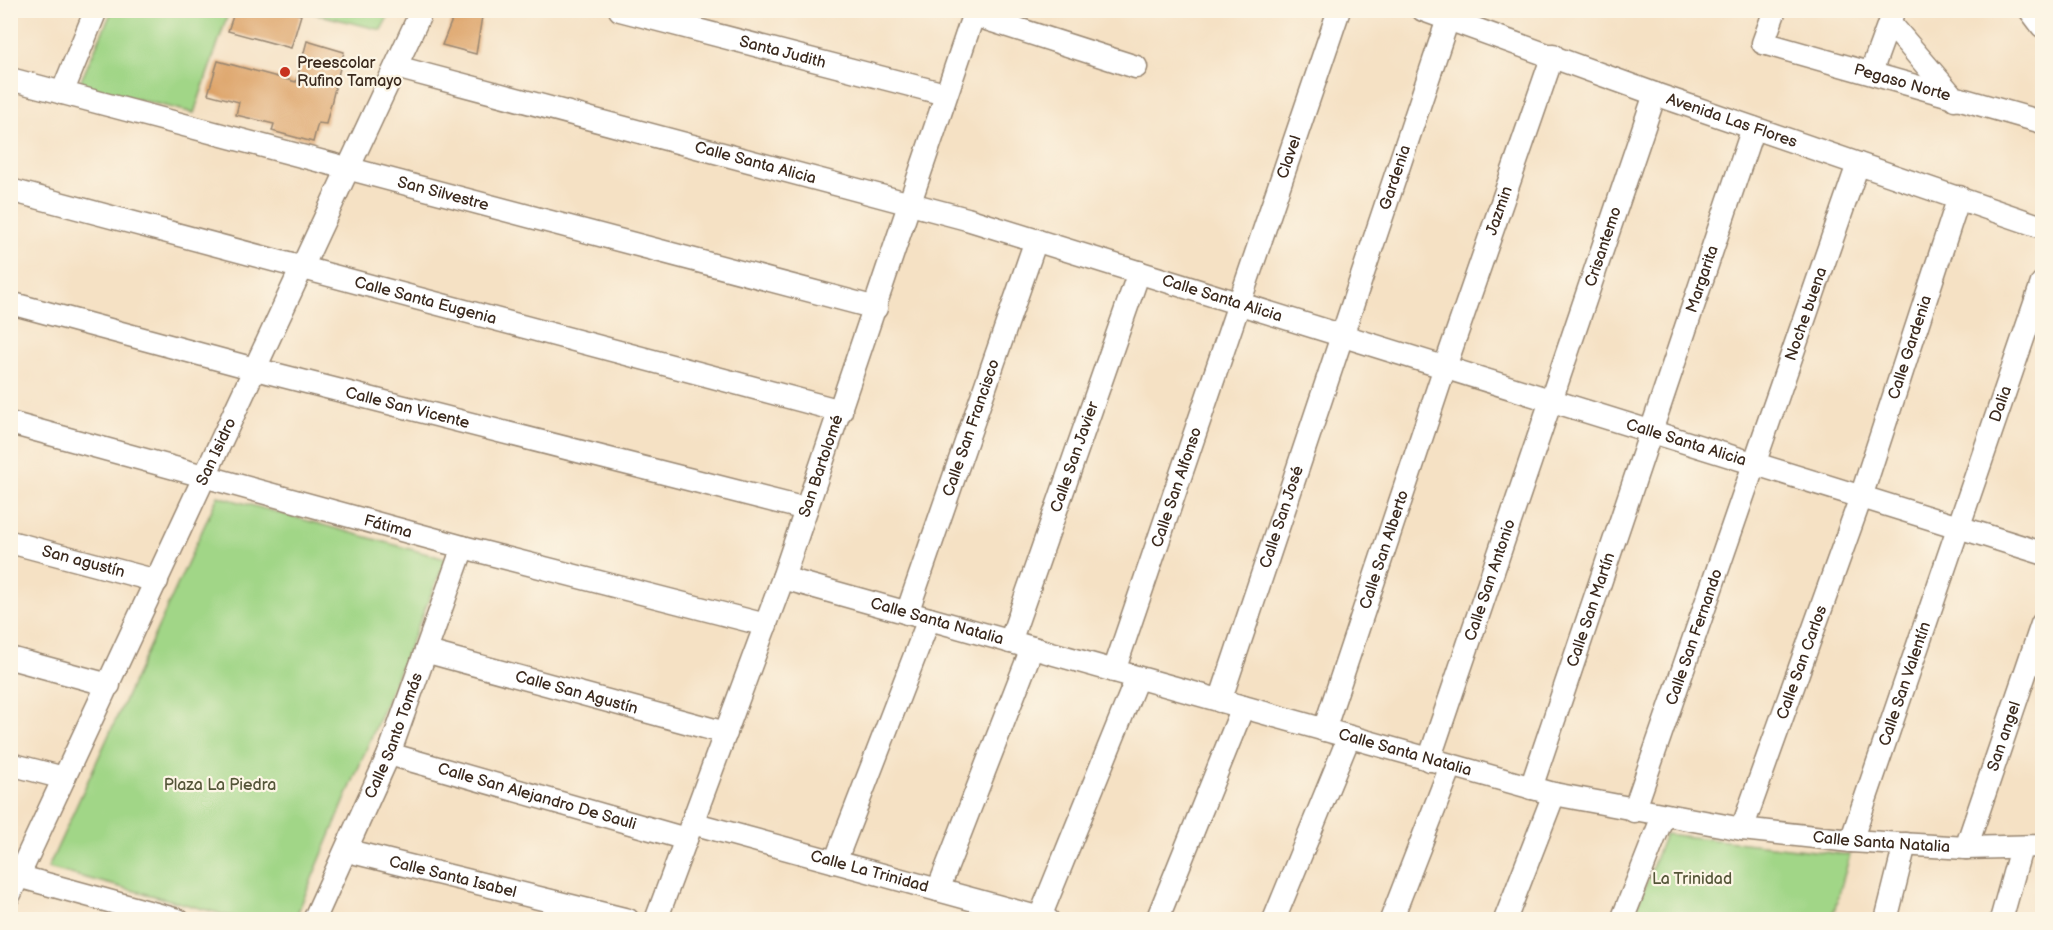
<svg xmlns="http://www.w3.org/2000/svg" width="2053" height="930" viewBox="0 0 2053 930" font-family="'Balsamiq Sans',sans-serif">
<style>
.green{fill:#a1d687;stroke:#6e8052;stroke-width:1.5}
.building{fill:#dda367}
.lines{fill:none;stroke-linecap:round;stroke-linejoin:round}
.minor-casing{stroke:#988671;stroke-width:25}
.minor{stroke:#fff;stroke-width:22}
.poi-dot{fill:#c8321e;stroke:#fcf5e5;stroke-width:2}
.labels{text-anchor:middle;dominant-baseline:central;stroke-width:4.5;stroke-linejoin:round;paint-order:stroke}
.street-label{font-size:16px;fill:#3b2a1e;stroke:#fcf5e5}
.poi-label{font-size:16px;fill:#3b2a1e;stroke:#fcf5e5;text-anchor:start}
.park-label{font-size:16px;fill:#545538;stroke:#fcf5e5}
</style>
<rect width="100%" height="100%" fill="#fcf5e5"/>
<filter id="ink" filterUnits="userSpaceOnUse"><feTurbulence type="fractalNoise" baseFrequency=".0167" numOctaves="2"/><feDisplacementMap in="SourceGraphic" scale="12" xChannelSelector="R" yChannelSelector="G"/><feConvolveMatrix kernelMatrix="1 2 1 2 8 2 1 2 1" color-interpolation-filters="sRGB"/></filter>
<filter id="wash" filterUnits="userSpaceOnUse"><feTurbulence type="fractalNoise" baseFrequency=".008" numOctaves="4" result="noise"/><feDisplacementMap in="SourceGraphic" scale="24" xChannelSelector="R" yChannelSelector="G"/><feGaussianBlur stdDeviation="1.35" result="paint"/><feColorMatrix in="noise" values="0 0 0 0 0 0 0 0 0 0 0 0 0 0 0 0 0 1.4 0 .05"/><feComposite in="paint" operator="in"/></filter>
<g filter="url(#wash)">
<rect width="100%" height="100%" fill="#f5e1c4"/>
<g class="green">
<path d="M 112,11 L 229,11 L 194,113 L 79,85 Z"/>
<path d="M 304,11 L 391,11 L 381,30 Z"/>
<path d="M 218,496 L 446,559 L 295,919 L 241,919 L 48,868 Z"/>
<path d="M 1665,834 L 1850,855 L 1832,919 L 1632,920 Z"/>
</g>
<g id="blocks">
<g class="building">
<path d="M 235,10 L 284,10 L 301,15 L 291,48 L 228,31 Z"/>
<path d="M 456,10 L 483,10 L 476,54 L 442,45 Z"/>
<path d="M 307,41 L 344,52 L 326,124 L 318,123 L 313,142 L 272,131 L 274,124 L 236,115 L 239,102 L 208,94 L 218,61 L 296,82 Z"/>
</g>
</g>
</g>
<g filter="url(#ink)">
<use href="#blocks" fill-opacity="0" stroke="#988671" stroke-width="1.5"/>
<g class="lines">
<g class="minor-casing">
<g id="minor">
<path id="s1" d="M 620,10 L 945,94"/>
<path id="s2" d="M 1423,10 L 1655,94 L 2042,227"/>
<path id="s3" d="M 1775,10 L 1763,43 L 2042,122"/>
<path d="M 2030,10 L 2042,26"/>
<path d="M 974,15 L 1136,67"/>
<path d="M 1890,23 L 1955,99"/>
<path id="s4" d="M 396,67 L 967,219 L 2042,553"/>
<path d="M 1871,72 L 1893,12"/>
<path id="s5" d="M 10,79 L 876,308"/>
<path d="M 62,93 L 96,10"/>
<path id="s6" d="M 10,190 L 841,411"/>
<path id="s7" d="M 10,303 L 255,369 L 806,509"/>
<path id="s8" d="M 10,423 L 463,547 L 766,625"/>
<path id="s9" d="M 10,542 L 157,581"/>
<path id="s10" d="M 783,578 L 1554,794 L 1742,829 L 1851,841 L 1966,848 L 2042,846"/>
<path id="s11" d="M 907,613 L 1036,240"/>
<path id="s12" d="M 1010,642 L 1139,272"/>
<path id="s13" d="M 428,652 L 726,733"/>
<path d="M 10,658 L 109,685"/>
<path id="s14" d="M 1114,671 L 1339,10"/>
<path id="s15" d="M 1220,701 L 1448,19"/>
<path id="s16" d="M 1324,730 L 1445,367 L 1553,55"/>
<path id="s17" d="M 389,754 L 686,839"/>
<path id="s18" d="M 1429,760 L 1655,94"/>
<path d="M 10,764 L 64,778"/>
<path id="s19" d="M 1531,788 L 1753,128"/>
<path id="s20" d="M 1634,811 L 1858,164"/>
<path id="s21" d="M 692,823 L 1048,920"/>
<path id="s22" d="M 1742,829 L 1861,497 L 1959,197"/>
<path id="s23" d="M 1851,841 L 2042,283"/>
<path id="s24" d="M 1966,848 L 2042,624"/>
<path id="s25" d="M 348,851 L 628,920"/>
<path d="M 835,862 L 929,619"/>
<path d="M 10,874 L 178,920"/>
<path d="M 938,890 L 1032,648"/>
<path id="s26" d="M 10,894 L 422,10"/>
<path d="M 1040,917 L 1137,678"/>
<path id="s27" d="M 314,920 L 389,754 L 463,547"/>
<path id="s28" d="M 656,920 L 783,578 L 975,10"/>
<path d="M 1157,920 L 1243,707"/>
<path d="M 1274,920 L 1349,737"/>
<path d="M 1391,920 L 1451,766"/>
<path d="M 1505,920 L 1554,794"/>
<path d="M 1622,920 L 1663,816"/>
<path d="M 1886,920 L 1905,844"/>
<path d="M 2001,920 L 2021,848"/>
</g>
</g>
<use href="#minor" class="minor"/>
</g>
</g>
<circle class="poi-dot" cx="285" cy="72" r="6"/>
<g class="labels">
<g class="street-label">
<text stroke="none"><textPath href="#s1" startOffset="168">Santa Judith</textPath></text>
<text stroke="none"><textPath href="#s3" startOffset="180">Pegaso Norte</textPath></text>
<text stroke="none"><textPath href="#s2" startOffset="328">Avenida Las Flores</textPath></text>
<text stroke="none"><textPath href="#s14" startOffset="543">Clavel</textPath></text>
<text stroke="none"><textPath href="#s4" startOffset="372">Calle Santa Alicia</textPath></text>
<text stroke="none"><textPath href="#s15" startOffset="552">Gardenia</textPath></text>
<text stroke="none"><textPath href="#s5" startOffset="448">San Silvestre</textPath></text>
<text stroke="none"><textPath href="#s16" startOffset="548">Jazmin</textPath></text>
<text stroke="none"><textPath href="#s18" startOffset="542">Crisantemo</textPath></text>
<text stroke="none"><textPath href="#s19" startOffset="537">Margarita</textPath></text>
<text stroke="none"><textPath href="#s4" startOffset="858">Calle Santa Alicia</textPath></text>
<text stroke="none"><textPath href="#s6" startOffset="430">Calle Santa Eugenia</textPath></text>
<text stroke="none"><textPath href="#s20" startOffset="526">Noche buena</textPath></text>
<text stroke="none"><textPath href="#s22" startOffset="510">Calle Gardenia</textPath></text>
<text stroke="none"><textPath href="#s23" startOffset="462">Dalia</textPath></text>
<text stroke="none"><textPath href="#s7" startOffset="411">Calle San Vicente</textPath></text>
<text stroke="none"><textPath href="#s11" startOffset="196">Calle San Francisco</textPath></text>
<text stroke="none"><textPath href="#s4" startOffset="1344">Calle Santa Alicia</textPath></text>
<text stroke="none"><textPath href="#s26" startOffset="488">San Isidro</textPath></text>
<text stroke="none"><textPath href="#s12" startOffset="196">Calle San Javier</textPath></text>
<text stroke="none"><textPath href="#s28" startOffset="483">San Bartolomé</textPath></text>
<text stroke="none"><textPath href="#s14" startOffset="194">Calle San Alfonso</textPath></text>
<text stroke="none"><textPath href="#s15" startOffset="194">Calle San José</textPath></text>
<text stroke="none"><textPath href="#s8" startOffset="392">Fátima</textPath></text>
<text stroke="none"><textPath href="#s16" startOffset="190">Calle San Alberto</textPath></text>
<text stroke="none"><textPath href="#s9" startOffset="76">San agustín</textPath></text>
<text stroke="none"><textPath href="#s18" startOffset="190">Calle San Antonio</textPath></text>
<text stroke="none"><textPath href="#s19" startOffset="188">Calle San Martín</textPath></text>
<text stroke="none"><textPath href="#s10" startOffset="160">Calle Santa Natalia</textPath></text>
<text stroke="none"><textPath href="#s20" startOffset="184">Calle San Fernando</textPath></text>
<text stroke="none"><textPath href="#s22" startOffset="177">Calle San Carlos</textPath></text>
<text stroke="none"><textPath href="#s23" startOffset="166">Calle San Valentín</textPath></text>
<text stroke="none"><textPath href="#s13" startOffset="154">Calle San Agustín</textPath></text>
<text stroke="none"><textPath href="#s27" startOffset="201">Calle Santo Tomás</textPath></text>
<text stroke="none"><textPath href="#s24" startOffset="118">San angel</textPath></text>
<text stroke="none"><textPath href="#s10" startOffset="646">Calle Santa Natalia</textPath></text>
<text stroke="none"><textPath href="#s17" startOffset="154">Calle San Alejandro De Sauli</textPath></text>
<text stroke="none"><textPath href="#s10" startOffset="1132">Calle Santa Natalia</textPath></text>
<text stroke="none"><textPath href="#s21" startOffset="184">Calle La Trinidad</textPath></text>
<text stroke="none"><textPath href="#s25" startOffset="108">Calle Santa Isabel</textPath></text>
</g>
<g class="poi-label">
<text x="297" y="63">Preescolar<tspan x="297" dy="18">Rufino Tamayo</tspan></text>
</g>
<g class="park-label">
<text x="220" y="785">Plaza La Piedra</text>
<text x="1692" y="879">La Trinidad</text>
</g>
</g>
<rect width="2053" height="930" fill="none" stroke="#fcf5e5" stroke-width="36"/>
</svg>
